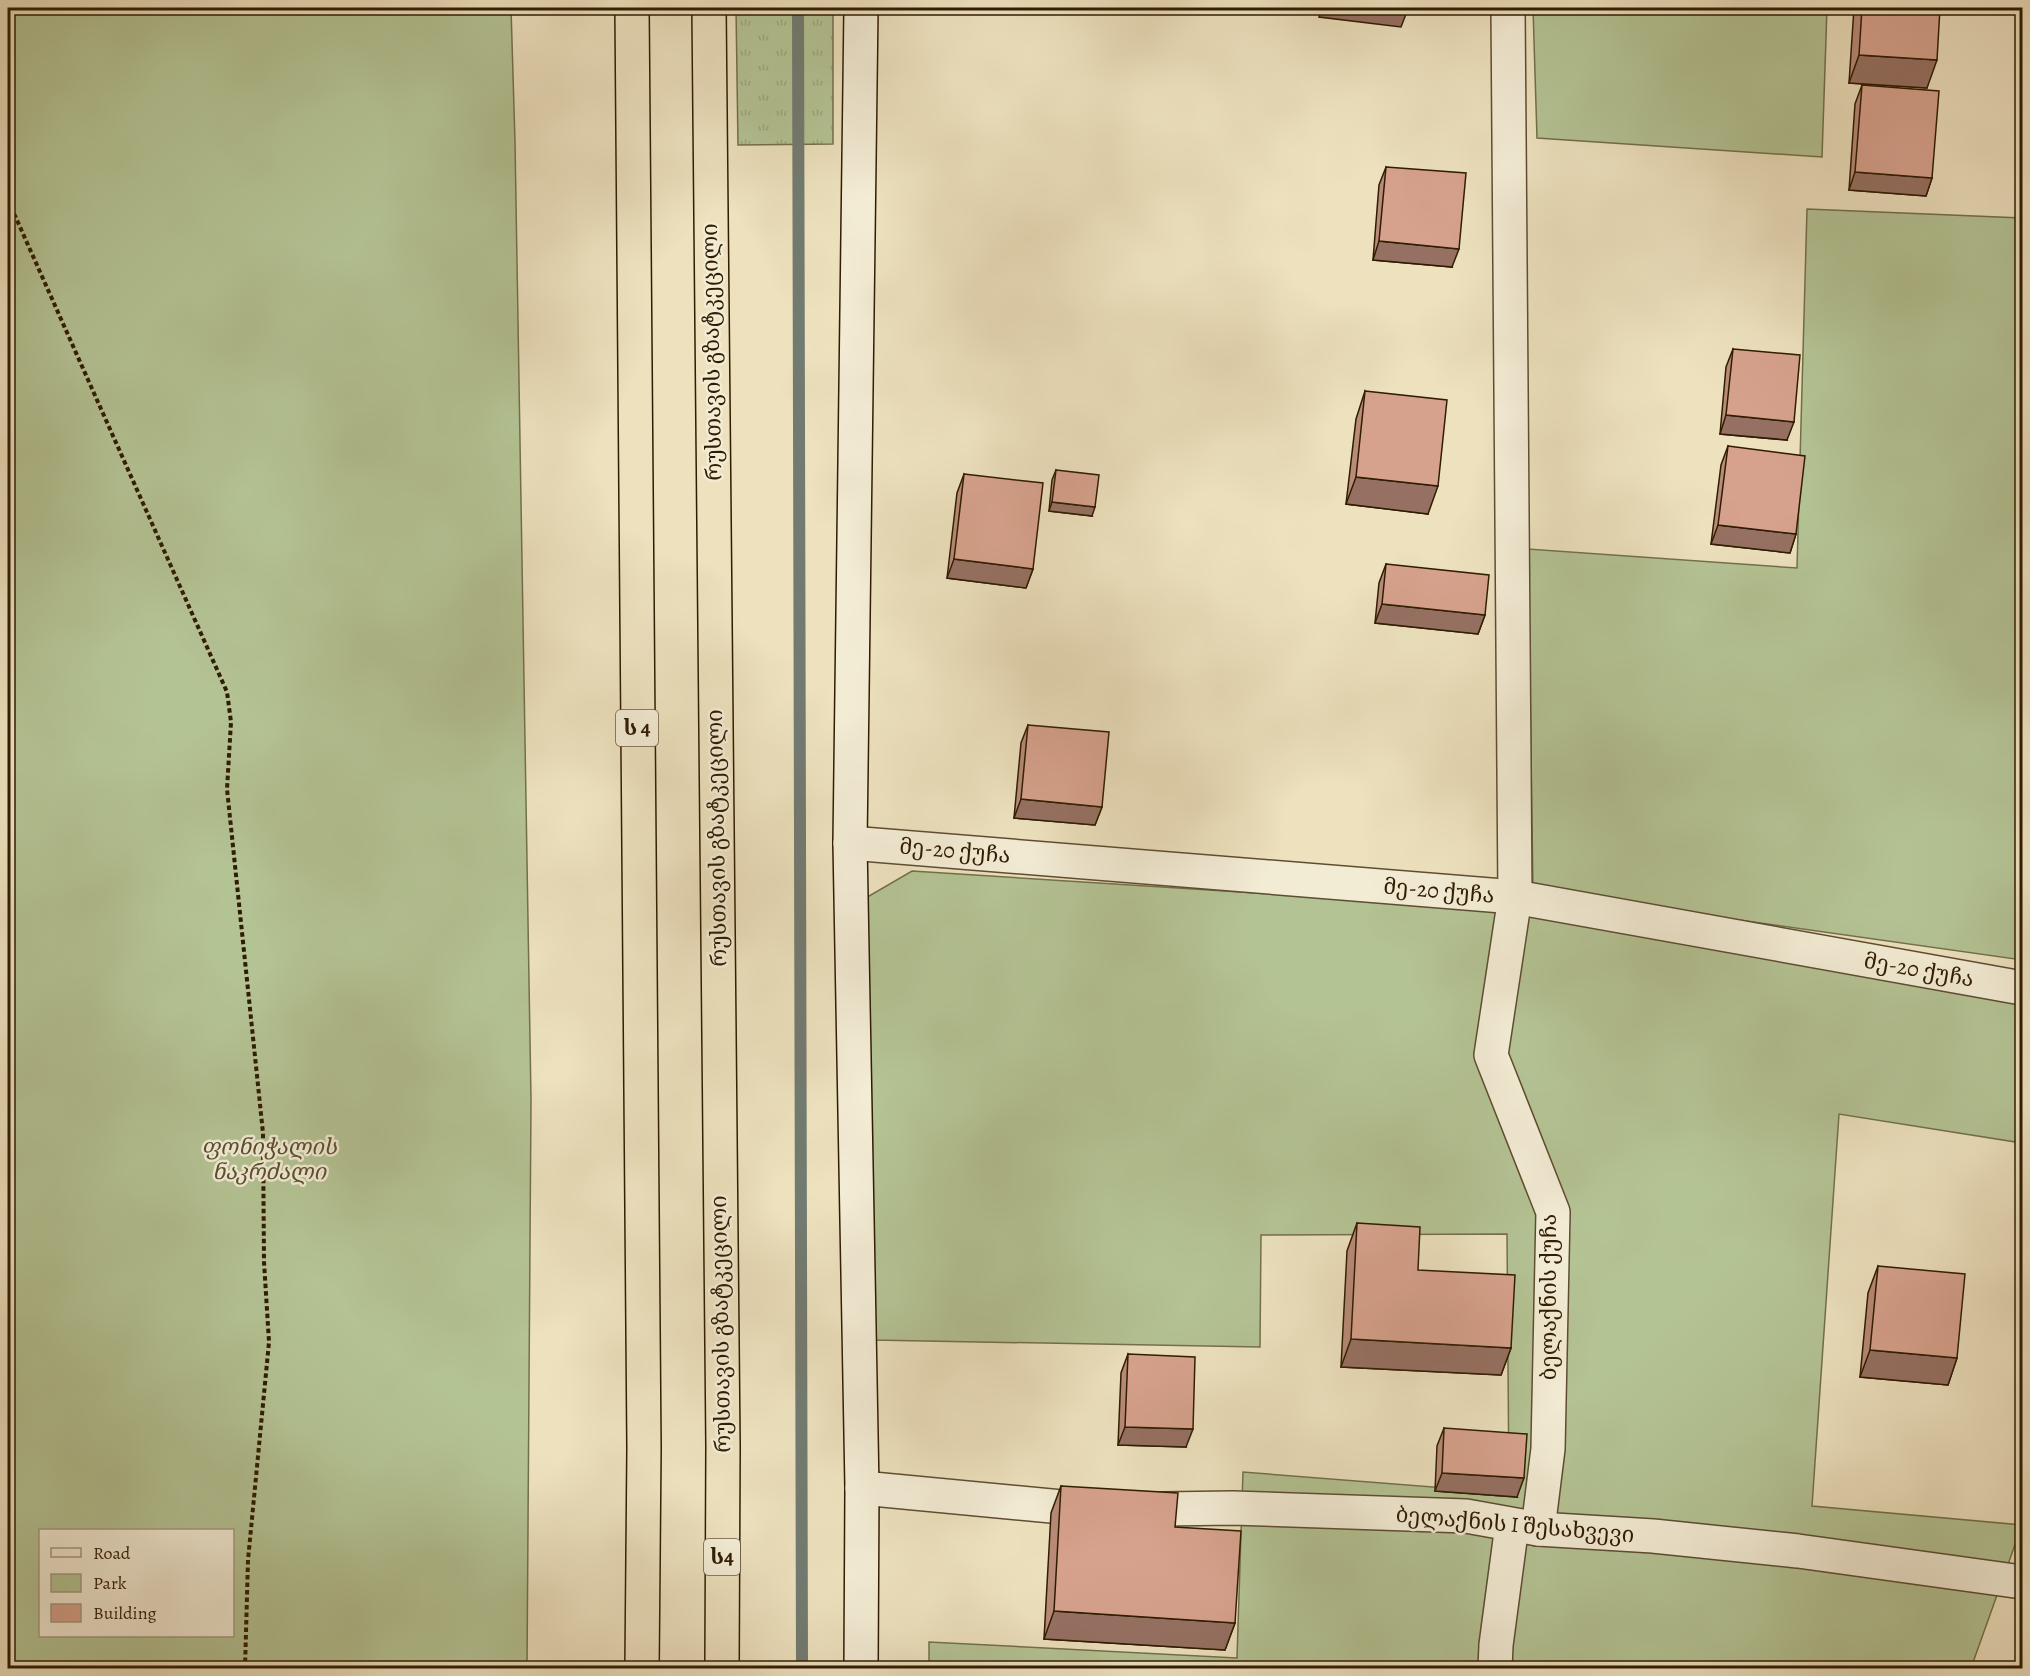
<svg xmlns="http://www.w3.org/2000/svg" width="2030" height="1676" viewBox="0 0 2030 1676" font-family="Alegreya,'Noto Serif Georgian',serif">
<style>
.grass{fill:url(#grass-tufts);stroke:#72704b;stroke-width:1.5}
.green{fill:#b4c394;stroke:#72704b;stroke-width:1.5;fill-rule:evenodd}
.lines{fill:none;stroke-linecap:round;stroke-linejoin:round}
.stream{stroke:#727b72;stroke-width:12}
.street-casing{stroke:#5e4d31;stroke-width:36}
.secondary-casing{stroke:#2f1c02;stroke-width:36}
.highway-casing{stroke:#2f1c02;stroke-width:36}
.path{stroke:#2f1c02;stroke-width:4;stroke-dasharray:4.5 3;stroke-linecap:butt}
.street{stroke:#f3ecd5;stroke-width:33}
.secondary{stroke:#f3ecd5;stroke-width:33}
.highway{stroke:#ede1be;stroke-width:33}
.wall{fill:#b98b79;stroke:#2f1c02;stroke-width:1.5}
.shaded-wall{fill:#967163;stroke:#2f1c02;stroke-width:1.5}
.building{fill:#d7a28d;stroke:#2f1c02;stroke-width:1.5}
.labels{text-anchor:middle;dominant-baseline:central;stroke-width:5;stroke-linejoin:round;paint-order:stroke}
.shield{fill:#f3ecd5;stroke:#6a5a41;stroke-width:1.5}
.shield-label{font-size:21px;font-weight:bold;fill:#2f1c02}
.street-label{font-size:22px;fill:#2f1c02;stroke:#f3ecd5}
.park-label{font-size:22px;font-style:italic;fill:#574e2e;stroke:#f3ecd5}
</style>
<defs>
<pattern id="grass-tufts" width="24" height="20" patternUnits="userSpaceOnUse" patternTransform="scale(1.5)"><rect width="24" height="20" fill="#b4c394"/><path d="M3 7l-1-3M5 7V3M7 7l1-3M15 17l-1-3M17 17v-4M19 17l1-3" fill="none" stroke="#9ba77e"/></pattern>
</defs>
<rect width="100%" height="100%" fill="#ede1be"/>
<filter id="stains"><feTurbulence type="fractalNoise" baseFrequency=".00333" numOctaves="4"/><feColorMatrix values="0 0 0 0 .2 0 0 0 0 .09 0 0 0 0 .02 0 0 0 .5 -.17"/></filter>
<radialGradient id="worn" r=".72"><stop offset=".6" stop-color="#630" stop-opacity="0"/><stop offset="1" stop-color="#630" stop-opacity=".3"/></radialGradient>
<path class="grass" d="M 736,8 L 833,8 L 833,144 L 738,145 Z"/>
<g class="green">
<path d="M 8,8 L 511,8 L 515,142 L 531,1100 L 527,1668 L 8,1668 ZM 40,1530 L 232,1530 L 232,1636 L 40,1636 Z"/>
<path d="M 1533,8 L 1827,8 L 1822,157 L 1537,138 Z"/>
<path d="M 1807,209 L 2022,218 L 2022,960 L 1533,891 L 1528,549 L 1797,568 Z"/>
<path d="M 912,871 L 1537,911 L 2022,994 L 2022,1143 L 1839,1114 L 1812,1506 L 2022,1525 L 1971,1668 L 929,1668 L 929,1642 L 1237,1658 L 1243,1472 L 1509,1493 L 1507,1234 L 1261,1235 L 1260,1347 L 872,1340 L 864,899 Z"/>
</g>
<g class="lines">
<path class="stream" d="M 798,8 L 802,1668"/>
<g class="street-casing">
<g id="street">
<path d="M 1508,8 L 1515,897 L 1491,1055 L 1553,1212 L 1548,1449 L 1538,1529"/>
<path d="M 850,843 L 1515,897 L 2022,988"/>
<path d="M 862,1488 L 1093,1510 L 1233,1508 L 1466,1516 L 1538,1529 L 1653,1536 L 1798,1551 L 2022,1582"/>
<path d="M 1495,1668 L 1496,1645 L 1512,1525"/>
</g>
</g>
<g class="secondary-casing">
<path id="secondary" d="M 861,8 L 850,843 L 862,1488 L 861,1668"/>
</g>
<g class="highway-casing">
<g id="highway">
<path d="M 632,8 L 644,1448 L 642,1668"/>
<path d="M 709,8 L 723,1446 L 722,1668"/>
</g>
</g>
<path class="path" d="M 8,200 L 227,692 L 231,722 L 227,789 L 263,1133 L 264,1262 L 269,1342 L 248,1560 L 245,1668"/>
<use href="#street" class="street"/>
<use href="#secondary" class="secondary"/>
<use href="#highway" class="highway"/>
</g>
<g class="wall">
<path d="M 1854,8 L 1940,8 L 1927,88 L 1849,83 Z"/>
<path d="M 1862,85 L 1932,178 L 1926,196 L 1849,190 L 1855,104 Z"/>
<path d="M 1386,167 L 1452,267 L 1373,260 L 1379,185 Z"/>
<path d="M 1733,349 L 1787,440 L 1720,434 L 1726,367 Z"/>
<path d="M 1365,391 L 1428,514 L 1346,504 L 1356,419 Z"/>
<path d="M 1728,446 L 1796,534 L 1790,553 L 1711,544 L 1721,465 Z"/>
<path d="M 1056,470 L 1092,516 L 1049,511 L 1052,480 Z"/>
<path d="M 964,474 L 1033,569 L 1026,588 L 947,578 L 957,493 Z"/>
<path d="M 1386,564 L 1485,615 L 1478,634 L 1375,623 L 1379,583 Z"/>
<path d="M 1028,725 L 1102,807 L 1095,825 L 1014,818 L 1021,743 Z"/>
<path d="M 1357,1223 L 1418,1270 L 1511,1348 L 1501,1375 L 1341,1367 L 1347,1251 Z"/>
<path d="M 1878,1266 L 1957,1358 L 1948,1385 L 1860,1377 L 1868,1293 Z"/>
<path d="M 1128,1354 L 1186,1447 L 1118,1445 L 1121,1373 Z"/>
<path d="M 1444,1428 L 1517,1497 L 1435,1491 L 1437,1446 Z"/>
<path d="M 1061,1486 L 1175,1527 L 1235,1623 L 1225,1650 L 1044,1639 L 1051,1513 Z"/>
</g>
<g class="shaded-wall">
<path d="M 1322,8 L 1398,8 L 1408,9 L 1401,27 L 1319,17 Z"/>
<path d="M 1859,55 L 1937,60 L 1927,88 L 1849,83 Z"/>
<path d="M 1855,172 L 1932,178 L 1926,196 L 1849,190 Z"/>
<path d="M 1379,241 L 1459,249 L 1452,267 L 1373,260 Z"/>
<path d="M 1726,415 L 1794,422 L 1787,440 L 1720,434 Z"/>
<path d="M 1356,477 L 1438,486 L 1428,514 L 1346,504 Z"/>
<path d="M 1052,502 L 1095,507 L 1092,516 L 1049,511 Z"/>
<path d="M 1718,525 L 1796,534 L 1790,553 L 1711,544 Z"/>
<path d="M 954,559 L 1033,569 L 1026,588 L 947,578 Z"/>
<path d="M 1382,604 L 1485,615 L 1478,634 L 1375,623 Z"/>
<path d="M 1021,799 L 1102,807 L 1095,825 L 1014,818 Z"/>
<path d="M 1351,1339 L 1511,1348 L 1501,1375 L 1341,1367 Z"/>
<path d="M 1870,1350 L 1957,1358 L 1948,1385 L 1860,1377 Z"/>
<path d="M 1125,1427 L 1193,1429 L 1186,1447 L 1118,1445 Z"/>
<path d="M 1442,1473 L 1524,1478 L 1517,1497 L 1435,1491 Z"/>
<path d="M 1054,1611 L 1235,1623 L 1225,1650 L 1044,1639 Z"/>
</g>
<g class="building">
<path d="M 1862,8 L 1940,8 L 1937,60 L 1859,55 Z"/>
<path d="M 1862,85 L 1939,91 L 1932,178 L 1855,172 Z"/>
<path d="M 1386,167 L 1466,173 L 1459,249 L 1379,241 Z"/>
<path d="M 1733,349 L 1800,355 L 1794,422 L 1726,415 Z"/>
<path d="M 1365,391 L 1447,400 L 1438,486 L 1356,477 Z"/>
<path d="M 1728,446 L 1805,456 L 1796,534 L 1718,525 Z"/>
<path d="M 1056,470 L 1099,475 L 1095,507 L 1052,502 Z"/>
<path d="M 964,474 L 1043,483 L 1033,569 L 954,559 Z"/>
<path d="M 1386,564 L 1489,575 L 1485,615 L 1382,604 Z"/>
<path d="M 1028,725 L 1109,732 L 1102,807 L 1021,799 Z"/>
<path d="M 1357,1223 L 1420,1227 L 1418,1270 L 1515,1275 L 1511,1348 L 1351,1339 Z"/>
<path d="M 1878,1266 L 1965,1274 L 1957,1358 L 1870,1350 Z"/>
<path d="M 1128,1354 L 1195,1357 L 1193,1429 L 1125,1427 Z"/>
<path d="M 1444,1428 L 1527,1434 L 1524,1478 L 1442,1473 Z"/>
<path d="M 1061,1486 L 1178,1493 L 1175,1527 L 1241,1531 L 1235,1623 L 1054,1611 Z"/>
</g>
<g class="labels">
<g class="shield">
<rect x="616" y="710" width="42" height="36" rx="4.5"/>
<rect x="704" y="1539" width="36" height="36" rx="4.5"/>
</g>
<g class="shield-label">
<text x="637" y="728">ს 4</text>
<text x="722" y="1557">ს4</text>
</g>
<g class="street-label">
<text transform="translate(712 352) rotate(-91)">რუსთავის გზატკეცილი</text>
<text transform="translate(717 838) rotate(-91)">რუსთავის გზატკეცილი</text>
<text transform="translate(955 851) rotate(5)">მე-20 ქუჩა</text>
<text transform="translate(1439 891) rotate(5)">მე-20 ქუჩა</text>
<text transform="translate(1919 970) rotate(10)">მე-20 ქუჩა</text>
<text transform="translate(1549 1297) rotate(-90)">ბელაქნის ქუჩა</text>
<text transform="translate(721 1324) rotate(-91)">რუსთავის გზატკეცილი</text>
<text transform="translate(1515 1525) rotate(5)">ბელაქნის I შესახვევი</text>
</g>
<g class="park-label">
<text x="269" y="1147">ფონიჭალის<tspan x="269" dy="25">ნაკრძალი</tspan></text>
</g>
</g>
<rect width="2030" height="1676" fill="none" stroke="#ede1be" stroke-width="30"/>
<rect x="9" y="9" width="2012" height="1658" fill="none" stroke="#2f1c02" stroke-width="3"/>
<rect x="15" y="15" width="2000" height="1646" fill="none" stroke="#2f1c02" stroke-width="1.5"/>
<rect x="39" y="1529" width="195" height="108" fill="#f3ecd5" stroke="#a59981" stroke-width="1.5"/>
<rect x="51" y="1548" width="30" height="9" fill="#f3ecd5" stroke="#a59981" stroke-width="1.5"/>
<text x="93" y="1559" font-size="18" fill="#2f1c02">Road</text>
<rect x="51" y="1574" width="30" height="18" fill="#b4c394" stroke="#a59981" stroke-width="1.5"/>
<text x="93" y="1589" font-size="18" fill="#2f1c02">Park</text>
<rect x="51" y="1604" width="30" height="18" fill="#d7a28d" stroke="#a59981" stroke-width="1.5"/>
<text x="93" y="1619" font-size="18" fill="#2f1c02">Building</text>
<rect width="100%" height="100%" filter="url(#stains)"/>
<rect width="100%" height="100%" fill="url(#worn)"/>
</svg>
